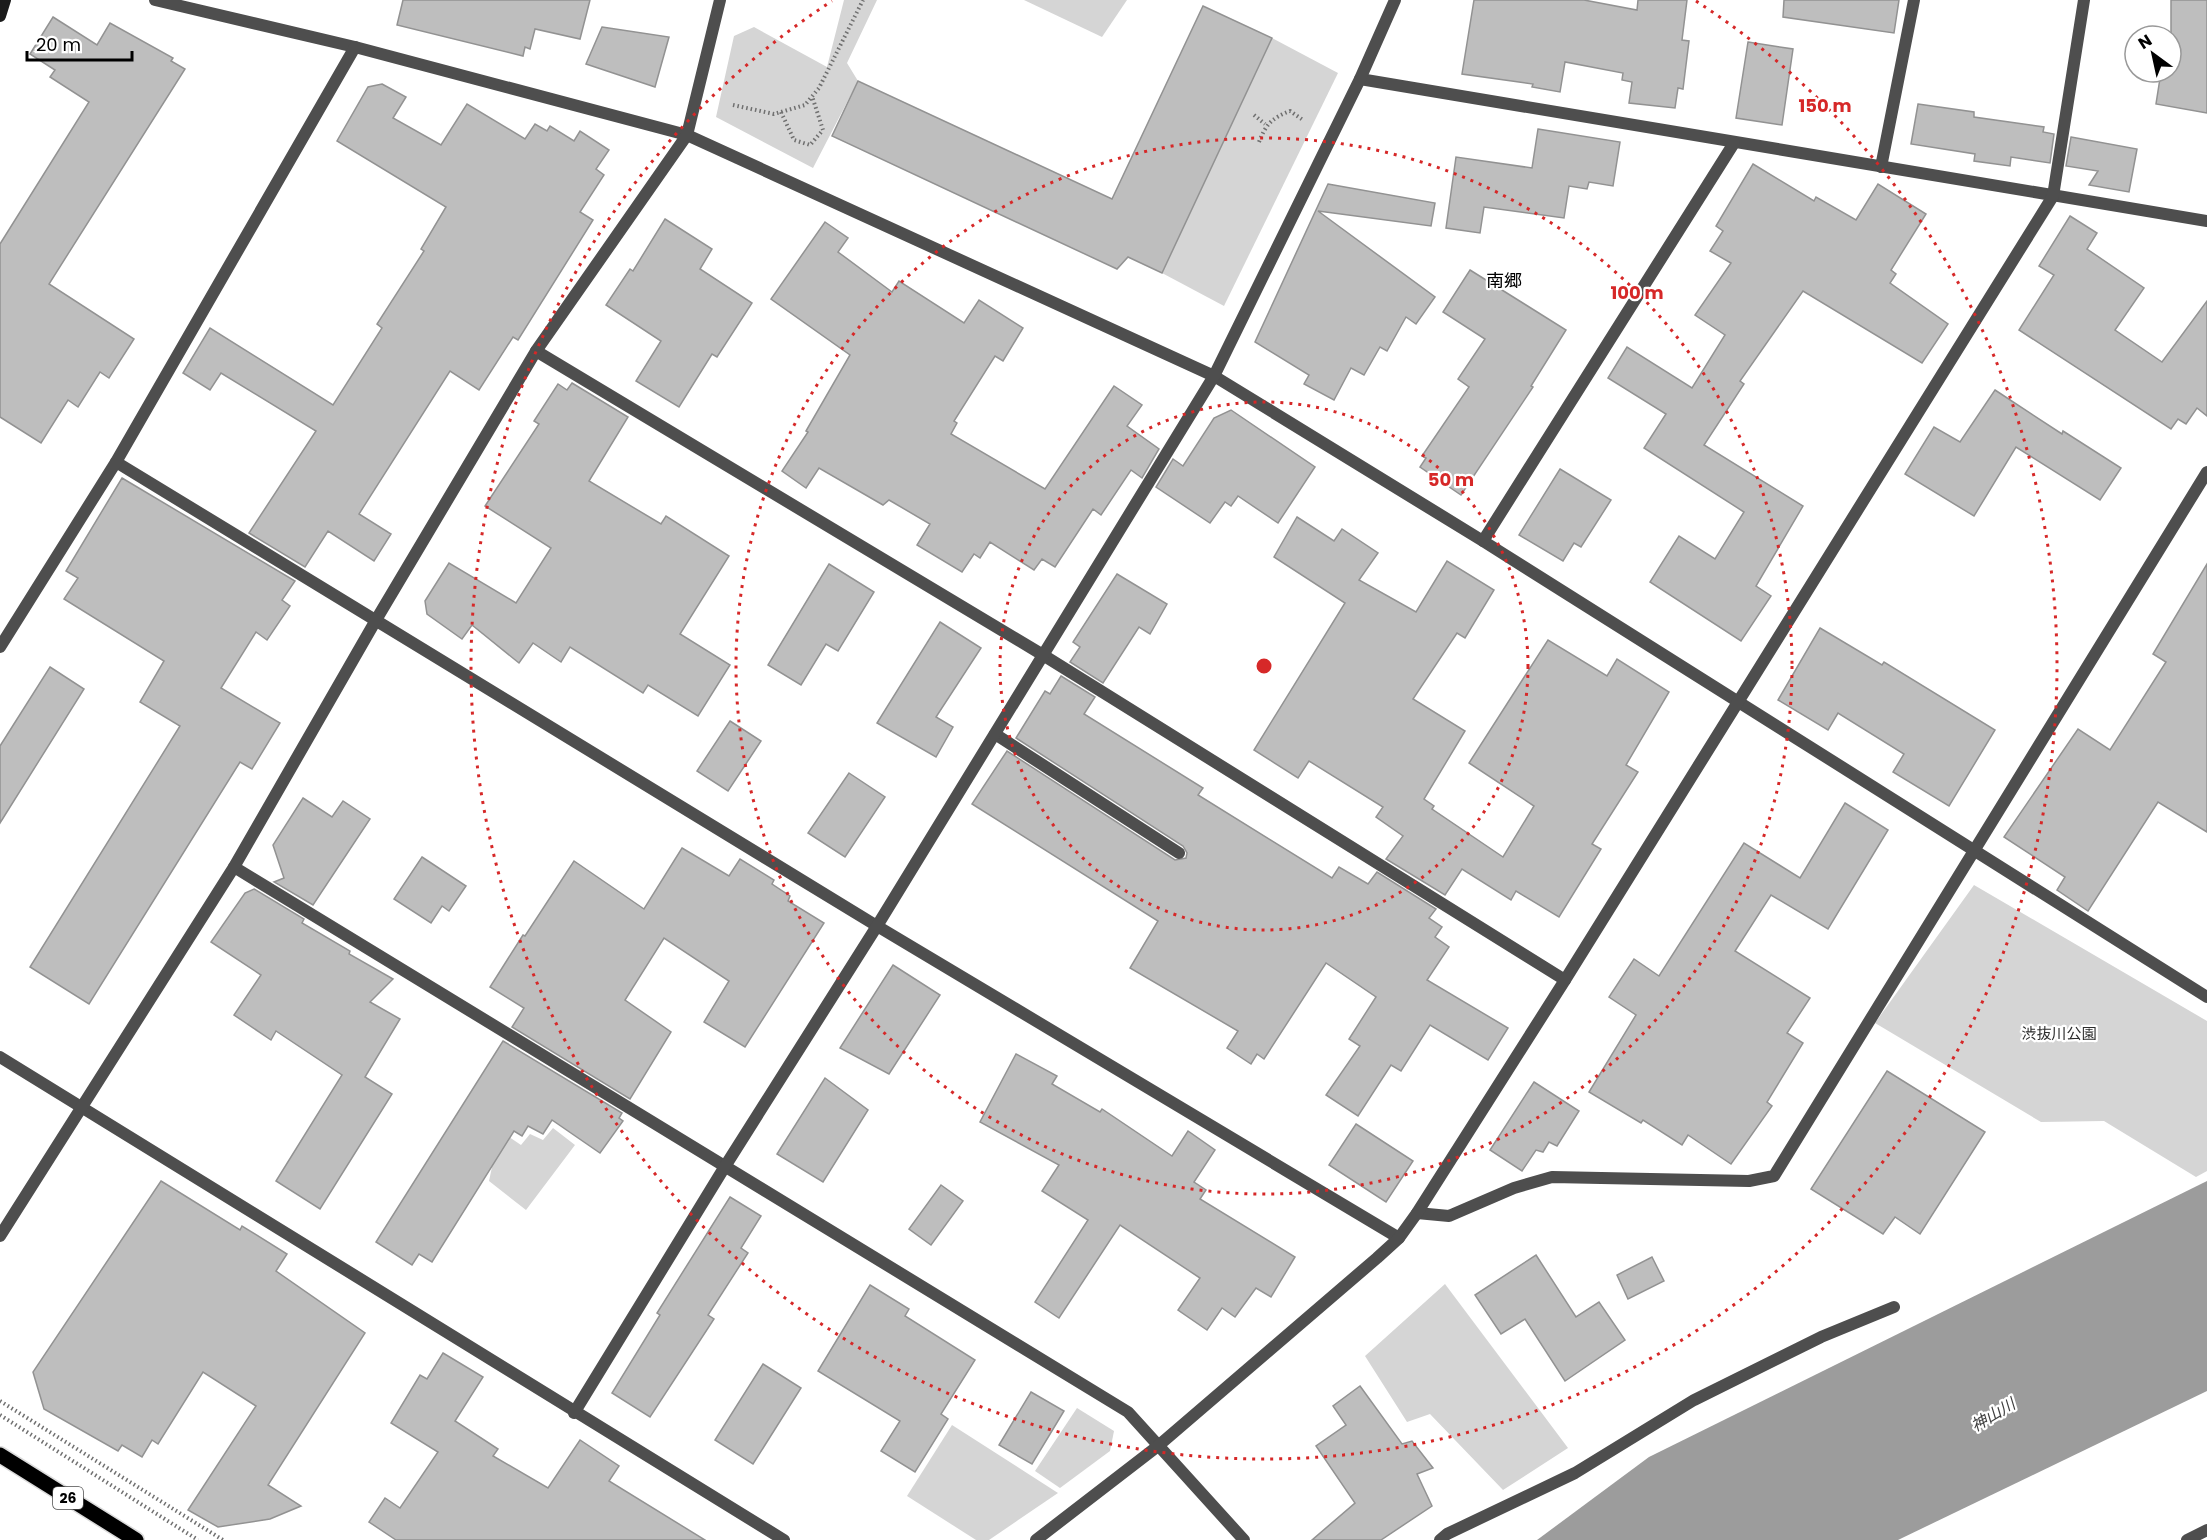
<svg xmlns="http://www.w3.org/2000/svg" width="2207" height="1540" viewBox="0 0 2207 1540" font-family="Poppins,'Noto Sans JP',sans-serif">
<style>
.green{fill:#d5d5d5}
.water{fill:#9c9c9c}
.building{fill:#bebebe;stroke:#929292;stroke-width:1.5}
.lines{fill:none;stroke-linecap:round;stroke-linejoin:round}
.primary-casing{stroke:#dbdbdb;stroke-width:18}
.path{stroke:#707070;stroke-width:4;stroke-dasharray:1.5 3;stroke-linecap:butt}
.street{stroke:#4e4e4e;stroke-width:12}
.secondary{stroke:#1b1b1b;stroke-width:12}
.primary{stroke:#000;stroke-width:15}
.ring{fill:none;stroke:#d62828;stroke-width:3;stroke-dasharray:3 6}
.labels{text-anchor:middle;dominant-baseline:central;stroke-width:4.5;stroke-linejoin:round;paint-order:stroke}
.shield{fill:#fff;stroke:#4c4c4c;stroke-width:1.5}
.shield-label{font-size:14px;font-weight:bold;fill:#000}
.park-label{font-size:15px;fill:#2c2c2c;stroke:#fff}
.water-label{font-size:16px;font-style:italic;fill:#3d3d3d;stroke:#fff}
.quarter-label{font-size:18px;fill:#000;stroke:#fff}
.centre{fill:#d62828;stroke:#fff;stroke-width:3}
.ring-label{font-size:18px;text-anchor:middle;font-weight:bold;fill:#d62828;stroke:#fff;stroke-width:4.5;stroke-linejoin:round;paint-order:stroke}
</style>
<rect width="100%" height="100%" fill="#fff"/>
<g class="green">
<path d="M 844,0 L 877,0 L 847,63 L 858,81 L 813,168 L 716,117 L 734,36 L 754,27 L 827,67 Z"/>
<path d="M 1024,0 L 1127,0 L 1102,37 Z"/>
<path d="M 1272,38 L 1338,73 L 1224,306 L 1162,273 Z"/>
<path d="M 1974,885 L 2207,1021 L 2207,1171 L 2196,1177 L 2104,1121 L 2041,1122 L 1875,1023 Z"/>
<path d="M 553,1128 L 575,1145 L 526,1210 L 489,1181 L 492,1167 L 480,1159 L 500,1131 L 521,1145 L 530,1134 L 543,1140 Z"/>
<path d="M 1445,1284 L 1568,1448 L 1503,1490 L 1430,1414 L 1407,1422 L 1365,1356 Z"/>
<path d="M 1077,1408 L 1114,1431 L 1110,1451 L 1060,1488 L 1035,1471 Z"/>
<path d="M 952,1425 L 1058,1493 L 989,1540 L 976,1540 L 907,1496 Z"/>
</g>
<path class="water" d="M 2207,1181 L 2207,1391 L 1898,1540 L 1537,1540 L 1649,1457 Z"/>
<g class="building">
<path d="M 403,0 L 590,0 L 580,39 L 535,29 L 530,49 L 525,47 L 523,56 L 397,25 Z"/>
<path d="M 1474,0 L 1584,0 L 1637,10 L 1638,0 L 1687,0 L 1682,40 L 1689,41 L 1683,89 L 1678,88 L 1675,108 L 1629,103 L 1632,82 L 1622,80 L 1623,73 L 1565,62 L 1560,92 L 1532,87 L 1533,84 L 1462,74 Z"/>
<path d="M 1784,0 L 1899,0 L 1894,33 L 1783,17 Z"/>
<path d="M 2171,0 L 2207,0 L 2207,113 L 2156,104 L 2161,72 L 2171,72 Z"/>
<path d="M 1203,6 L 1272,38 L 1162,273 L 1128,257 L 1117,269 L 832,136 L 858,81 L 1112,199 Z"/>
<path d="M 53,17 L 97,45 L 110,23 L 173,58 L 171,61 L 185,69 L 49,284 L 134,339 L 109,378 L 100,372 L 78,407 L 68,400 L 41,443 L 0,417 L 0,244 L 89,102 L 50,77 L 55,70 L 30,54 Z"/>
<path d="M 602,27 L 669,37 L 655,87 L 586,64 Z"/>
<path d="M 1748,42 L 1793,49 L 1782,125 L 1736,118 Z"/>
<path d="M 382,84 L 406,97 L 393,118 L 441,145 L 467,104 L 525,139 L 535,124 L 547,131 L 550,126 L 574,141 L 580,131 L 609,150 L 596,169 L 604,175 L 580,212 L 593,220 L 518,340 L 513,337 L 479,390 L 450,371 L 359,514 L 391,534 L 374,561 L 328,531 L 305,567 L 249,533 L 316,431 L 221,373 L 210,390 L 183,373 L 210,328 L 333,405 L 382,328 L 377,324 L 424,251 L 421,249 L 446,207 L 337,141 L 368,87 Z"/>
<path d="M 1918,104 L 1974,112 L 1974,117 L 2044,127 L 2043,132 L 2054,134 L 2050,163 L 2011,157 L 2010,166 L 1974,161 L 1975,154 L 1911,144 Z"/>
<path d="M 1538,129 L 1620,142 L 1613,186 L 1589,182 L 1587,189 L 1569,186 L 1564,218 L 1484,207 L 1480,233 L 1446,228 L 1456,157 L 1532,168 Z"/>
<path d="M 2071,137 L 2137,149 L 2129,192 L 2089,185 L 2098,171 L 2066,166 Z"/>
<path d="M 1753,164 L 1814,201 L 1816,197 L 1856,220 L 1878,184 L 1926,214 L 1891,270 L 1896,274 L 1890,283 L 1948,324 L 1922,363 L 1803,291 L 1740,381 L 1744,384 L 1704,445 L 1803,506 L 1756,586 L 1771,596 L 1741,641 L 1650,582 L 1679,536 L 1715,559 L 1744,512 L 1644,448 L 1666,414 L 1608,378 L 1627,347 L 1692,388 L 1725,335 L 1695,315 L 1731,263 L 1710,251 L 1723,231 L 1716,226 Z"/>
<path d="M 1328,184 L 1435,203 L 1431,226 L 1318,211 L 1435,297 L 1416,324 L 1406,317 L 1387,351 L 1380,347 L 1364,375 L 1351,368 L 1334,400 L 1304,384 L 1309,375 L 1255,342 Z"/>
<path d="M 2070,216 L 2097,233 L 2087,249 L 2144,288 L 2115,330 L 2162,362 L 2207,301 L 2207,416 L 2197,408 L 2186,424 L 2178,419 L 2171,429 L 2019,330 L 2054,275 L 2039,266 Z"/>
<path d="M 665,219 L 712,249 L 700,269 L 752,303 L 717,357 L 712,354 L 679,407 L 636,381 L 661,341 L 606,305 L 630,269 L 633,271 Z"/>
<path d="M 825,222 L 848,238 L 838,252 L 892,292 L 899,281 L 964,323 L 979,300 L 1023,328 L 1003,361 L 995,356 L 954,421 L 957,423 L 951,434 L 1045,489 L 1114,386 L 1142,405 L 1127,426 L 1159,449 L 1142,478 L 1131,470 L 1101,515 L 1093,509 L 1055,567 L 1042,559 L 1034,570 L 990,542 L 980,558 L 974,554 L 962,572 L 917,545 L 930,524 L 889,500 L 883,505 L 819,468 L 806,488 L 782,471 L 808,432 L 806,431 L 850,355 L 771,299 Z"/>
<path d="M 1470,270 L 1566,330 L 1531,386 L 1533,387 L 1461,495 L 1420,467 L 1426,458 L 1422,456 L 1469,387 L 1458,379 L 1485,339 L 1443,312 Z"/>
<path d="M 572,383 L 628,417 L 589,481 L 661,524 L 666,516 L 729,556 L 680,634 L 730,665 L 698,716 L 648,685 L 643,693 L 570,647 L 561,662 L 533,643 L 519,663 L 472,625 L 462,639 L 427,614 L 425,601 L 449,563 L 516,603 L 551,548 L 485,506 L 539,424 L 534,421 L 558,384 L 567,390 Z"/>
<path d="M 1995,390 L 2062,434 L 2063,431 L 2121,468 L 2100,500 L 2016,447 L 1974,516 L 1905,474 L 1934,427 L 1960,442 Z"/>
<path d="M 1231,410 L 1315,467 L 1278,523 L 1238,496 L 1231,506 L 1225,502 L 1210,523 L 1156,487 L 1173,459 L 1183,466 L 1214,418 Z"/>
<path d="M 1560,469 L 1611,500 L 1581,547 L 1574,543 L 1563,561 L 1519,535 Z"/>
<path d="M 122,478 L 295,581 L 282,600 L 290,606 L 267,640 L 256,632 L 221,688 L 280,723 L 252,769 L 240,762 L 89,1004 L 30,967 L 180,726 L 140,702 L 164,661 L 64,599 L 78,578 L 66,571 Z"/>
<path d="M 1297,517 L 1334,541 L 1342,529 L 1378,553 L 1359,580 L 1416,612 L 1447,561 L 1494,590 L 1465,638 L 1457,633 L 1413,699 L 1465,731 L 1424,799 L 1434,806 L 1432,809 L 1503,857 L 1534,806 L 1469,763 L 1548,640 L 1607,676 L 1617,659 L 1669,692 L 1626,765 L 1638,772 L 1592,844 L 1601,849 L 1559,917 L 1516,891 L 1511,900 L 1462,869 L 1445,895 L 1386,859 L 1403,836 L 1376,817 L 1383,807 L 1309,761 L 1298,778 L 1254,750 L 1345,603 L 1274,557 Z"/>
<path d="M 829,564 L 874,592 L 838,651 L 826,644 L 801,685 L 768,665 Z"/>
<path d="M 2207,564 L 2207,832 L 2158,802 L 2088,911 L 2057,890 L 2065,877 L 2004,837 L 2078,729 L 2110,750 L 2166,662 L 2153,654 Z"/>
<path d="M 1117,574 L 1167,604 L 1150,634 L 1139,627 L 1103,683 L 1070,662 L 1080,647 L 1073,642 Z"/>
<path d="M 940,622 L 981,648 L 936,717 L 953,727 L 936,757 L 877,723 Z"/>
<path d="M 1820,628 L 1882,665 L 1884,662 L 1995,730 L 1949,806 L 1893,772 L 1904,754 L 1838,713 L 1828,730 L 1778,700 Z"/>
<path d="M 50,667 L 84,689 L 0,823 L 0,746 Z"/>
<path d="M 1061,676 L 1095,697 L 1084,714 L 1203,788 L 1198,795 L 1332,878 L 1339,867 L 1368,884 L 1377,872 L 1436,909 L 1429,918 L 1442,927 L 1435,937 L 1449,947 L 1427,980 L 1508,1028 L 1488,1060 L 1430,1025 L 1401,1071 L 1391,1065 L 1358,1116 L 1326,1095 L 1360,1046 L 1349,1039 L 1376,997 L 1326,963 L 1264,1059 L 1257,1054 L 1251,1064 L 1227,1048 L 1238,1031 L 1130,968 L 1158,921 L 972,804 L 1007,751 L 1175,860 L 1186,858 L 1187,853 L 1183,846 L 1016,738 L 1045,691 L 1050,694 Z"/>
<path d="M 730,721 L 761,741 L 728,791 L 697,771 Z"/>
<path d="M 849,773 L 885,797 L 845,857 L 808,833 Z"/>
<path d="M 303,798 L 332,817 L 343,801 L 370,819 L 313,905 L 274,882 L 284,878 L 273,845 Z"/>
<path d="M 1845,803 L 1888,830 L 1828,929 L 1771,895 L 1735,951 L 1810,998 L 1787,1033 L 1803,1043 L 1767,1102 L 1772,1106 L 1731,1164 L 1688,1135 L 1682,1145 L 1643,1120 L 1641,1123 L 1589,1092 L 1636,1015 L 1609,997 L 1634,959 L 1659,976 L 1744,843 L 1800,878 Z"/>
<path d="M 682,848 L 729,876 L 740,859 L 774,880 L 772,884 L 790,896 L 788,901 L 824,923 L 745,1047 L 704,1022 L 729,981 L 664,938 L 625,1000 L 671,1032 L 630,1099 L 512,1027 L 524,1008 L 490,987 L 523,935 L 525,936 L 574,861 L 644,909 Z"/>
<path d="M 422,857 L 466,886 L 449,911 L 442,906 L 431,923 L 394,899 Z"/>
<path d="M 254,889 L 304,919 L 302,923 L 350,951 L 349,954 L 393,979 L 370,1002 L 400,1019 L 365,1077 L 392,1094 L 320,1209 L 276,1181 L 342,1075 L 276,1031 L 271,1040 L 234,1015 L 261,975 L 211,942 L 245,893 Z"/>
<path d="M 893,965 L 940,995 L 889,1074 L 840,1048 Z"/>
<path d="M 503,1041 L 622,1113 L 619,1118 L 623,1121 L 600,1153 L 552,1120 L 543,1134 L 528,1126 L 522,1136 L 514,1131 L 432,1262 L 419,1254 L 412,1265 L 376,1242 Z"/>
<path d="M 1016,1054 L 1057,1076 L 1052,1084 L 1100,1112 L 1102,1109 L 1172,1156 L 1188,1131 L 1215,1150 L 1194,1182 L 1206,1190 L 1200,1199 L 1295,1257 L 1271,1297 L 1256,1288 L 1235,1317 L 1222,1308 L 1207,1330 L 1178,1310 L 1200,1278 L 1120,1225 L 1059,1318 L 1035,1302 L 1088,1220 L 1042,1191 L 1059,1165 L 980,1122 Z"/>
<path d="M 1887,1071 L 1985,1132 L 1920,1234 L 1895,1217 L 1883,1234 L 1811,1189 Z"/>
<path d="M 825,1078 L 868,1110 L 823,1182 L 777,1154 Z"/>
<path d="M 1534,1082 L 1579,1111 L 1557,1146 L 1549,1142 L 1543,1152 L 1536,1150 L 1522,1171 L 1490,1150 Z"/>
<path d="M 1356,1124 L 1413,1161 L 1386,1202 L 1329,1165 Z"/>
<path d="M 161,1181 L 240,1230 L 242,1226 L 287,1254 L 276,1271 L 365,1333 L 268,1485 L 301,1506 L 270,1519 L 218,1527 L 188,1510 L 256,1406 L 203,1372 L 158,1444 L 152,1440 L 142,1457 L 122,1445 L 118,1451 L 44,1409 L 33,1372 Z"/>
<path d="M 941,1185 L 963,1201 L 931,1245 L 909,1229 Z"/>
<path d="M 730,1197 L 761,1216 L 741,1248 L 748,1253 L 708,1315 L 714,1319 L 650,1417 L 612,1393 L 660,1315 L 657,1313 Z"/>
<path d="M 1536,1255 L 1576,1317 L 1599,1302 L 1625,1340 L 1565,1381 L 1525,1319 L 1501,1334 L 1475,1295 Z"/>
<path d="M 1652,1257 L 1664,1281 L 1628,1299 L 1617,1275 Z"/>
<path d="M 870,1285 L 909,1309 L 905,1316 L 975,1360 L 941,1414 L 948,1419 L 915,1472 L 881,1451 L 900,1421 L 818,1371 Z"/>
<path d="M 443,1353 L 483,1377 L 455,1421 L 498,1449 L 493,1456 L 548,1488 L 580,1440 L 619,1466 L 609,1481 L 705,1540 L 396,1540 L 369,1522 L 385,1498 L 400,1508 L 438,1452 L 391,1423 L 420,1375 L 427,1379 Z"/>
<path d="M 763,1364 L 801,1388 L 753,1464 L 715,1440 Z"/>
<path d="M 1360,1386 L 1402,1444 L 1412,1441 L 1433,1468 L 1417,1474 L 1432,1506 L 1381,1540 L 1312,1540 L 1355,1503 L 1316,1446 L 1346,1425 L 1333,1406 Z"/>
<path d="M 1031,1392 L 1064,1411 L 1032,1464 L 999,1445 Z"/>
</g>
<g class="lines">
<g class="primary-casing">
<path id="primary" d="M 0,1455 L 136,1540"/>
</g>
<g class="path">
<path d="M 733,105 L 774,114 L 805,105 L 819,88 L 863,0"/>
<path d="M 781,112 L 794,140 L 810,145 L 823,130 L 812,96"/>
<path d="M 1254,115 L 1265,124"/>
<path d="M 1259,142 C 1266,124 1272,118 1290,111 L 1303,120"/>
<path d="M 0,1401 L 223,1540"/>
<path d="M 0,1415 L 198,1540"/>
</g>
<g class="street">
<path d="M 155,0 L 355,47 L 687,135 L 1214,376 L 1483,541 L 2207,997"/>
<path d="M 1360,79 L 2207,221"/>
<path d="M 1881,167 L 1914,0"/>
<path d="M 536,351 L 1043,655 L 1565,980"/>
<path d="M 116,462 L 877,926 L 1399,1238"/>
<path d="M 1483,541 L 1734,143"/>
<path d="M 0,647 L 116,462 L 355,47"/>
<path d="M 995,734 L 1179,853"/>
<path d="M 234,867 L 1128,1412 L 1244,1540"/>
<path d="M 0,1057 L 784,1540"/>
<path d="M 1417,1213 L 1449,1216 L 1514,1188 L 1552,1177 L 1749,1181 L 1774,1176 L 2207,472"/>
<path d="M 0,1236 L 234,867 L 376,620 L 536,351 L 687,135 L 720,0"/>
<path d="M 574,1413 L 724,1168 L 877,926 L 1214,376 L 1360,79 L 1395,0"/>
<path d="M 1036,1540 L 1158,1446 L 1377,1258 L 1399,1238 L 1417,1213 L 1565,980 L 2053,196 L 2084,0"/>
<path d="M 1440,1540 L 1447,1534 L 1575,1473 L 1694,1400 L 1821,1337 L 1894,1307"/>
<path d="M 2187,1540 L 2207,1530"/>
</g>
<path class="secondary" d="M 0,16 L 5,0"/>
<use href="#primary" class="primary"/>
</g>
<g class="ring">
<circle cx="1264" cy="666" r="264"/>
<circle cx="1264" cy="666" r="528"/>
<path d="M1696 1A793 793 0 1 1 832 1"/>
</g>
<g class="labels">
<rect class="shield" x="53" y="1487" width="30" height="22" rx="4.5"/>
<g class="shield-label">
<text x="68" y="1498">26</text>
</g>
<g class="park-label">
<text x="2059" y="1033">渋抜川公園</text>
</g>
<g class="water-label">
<text transform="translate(1993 1415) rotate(-31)">神山川</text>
</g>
<g class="quarter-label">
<text x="1504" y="280">南郷</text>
</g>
</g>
<circle cx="1264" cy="666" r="9" class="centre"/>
<g class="ring-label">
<text x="1825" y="112">150 m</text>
<text x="1637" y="299">100 m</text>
<text x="1451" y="486">50 m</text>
</g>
<g transform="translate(2153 54) rotate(327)"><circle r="28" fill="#ffffff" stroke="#999999" stroke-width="1.5"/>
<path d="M0-4.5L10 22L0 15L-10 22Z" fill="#000000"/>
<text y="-9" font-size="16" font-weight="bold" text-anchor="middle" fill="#000000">N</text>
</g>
<path d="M27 51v9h105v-9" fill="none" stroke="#000000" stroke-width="3"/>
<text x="36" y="51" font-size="18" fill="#000000" stroke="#ffffff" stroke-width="4.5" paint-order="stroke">20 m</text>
</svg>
